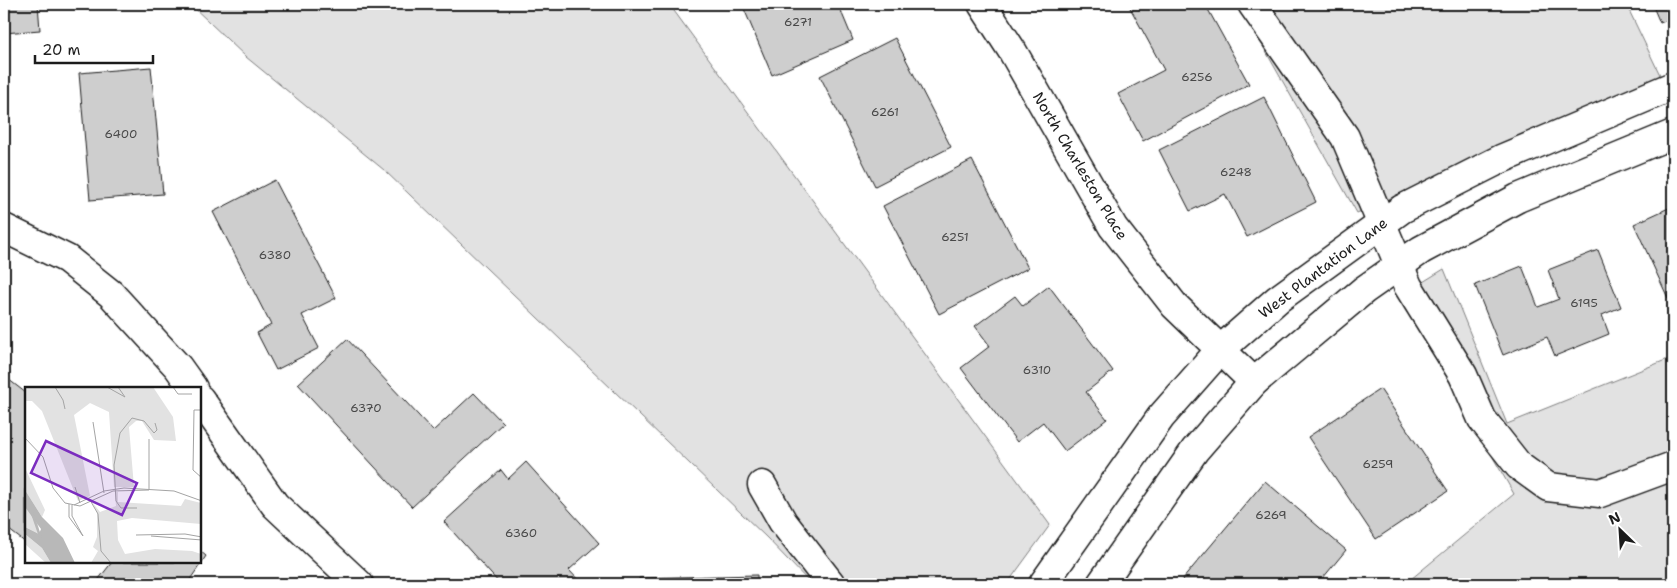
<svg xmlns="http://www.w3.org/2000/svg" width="1677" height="588" viewBox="0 0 1677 588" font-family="'Shantell Sans',sans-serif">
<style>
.green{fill:#e2e2e2;stroke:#7f7f7f}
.building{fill:#cecece;stroke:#1c1c1c}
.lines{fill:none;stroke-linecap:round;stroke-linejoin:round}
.minor-casing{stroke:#1c1c1c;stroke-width:31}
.minor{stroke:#fff;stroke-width:28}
.labels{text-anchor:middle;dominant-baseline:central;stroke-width:4;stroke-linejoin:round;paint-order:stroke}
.number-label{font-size:12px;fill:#484848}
.street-label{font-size:15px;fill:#1c1c1c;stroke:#fff}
.inset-river{fill:none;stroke:#b8b8b8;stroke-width:2.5}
.inset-road{fill:none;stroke:#a4a4a4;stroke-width:1}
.view{fill:#7b2cbf;fill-opacity:0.15;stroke:#7b2cbf;stroke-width:2.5}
.inset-edge{fill:none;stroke:#1c1c1c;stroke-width:2.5}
</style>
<rect width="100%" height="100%" fill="#fff"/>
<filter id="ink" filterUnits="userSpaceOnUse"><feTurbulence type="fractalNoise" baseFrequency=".02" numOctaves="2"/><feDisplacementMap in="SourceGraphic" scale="10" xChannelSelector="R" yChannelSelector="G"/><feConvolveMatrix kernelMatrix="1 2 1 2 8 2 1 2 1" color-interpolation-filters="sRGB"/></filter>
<g filter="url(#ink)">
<g class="green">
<path d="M 190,4 L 669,4 L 1050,525 L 1007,584 L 811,584 L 767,538 L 384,170 L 246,57 Z"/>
<path d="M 1239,4 L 1626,4 L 1661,77 L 1357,213 Z"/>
<path d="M 1444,269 L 1507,424 L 1673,357 L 1673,584 L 1405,584 L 1514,494 L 1400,296 Z"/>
</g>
<g class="building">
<path d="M 4,4 L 38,4 L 40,30 L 4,33 Z"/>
<path d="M 742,4 L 838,4 L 853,40 L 772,75 Z"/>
<path d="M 1128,4 L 1205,4 L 1249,84 L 1143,141 L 1118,94 L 1164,70 Z"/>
<path d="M 1652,4 L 1673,4 L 1673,18 L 1660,23 Z"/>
<path d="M 895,38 L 951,147 L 875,186 L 820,76 Z"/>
<path d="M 151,67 L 163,194 L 90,200 L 79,73 Z"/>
<path d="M 1264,97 L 1316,202 L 1247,237 L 1225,194 L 1190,211 L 1159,150 Z"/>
<path d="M 972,160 L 1028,268 L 939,314 L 883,206 Z"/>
<path d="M 275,180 L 336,298 L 302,315 L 319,348 L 276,370 L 257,333 L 271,325 L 213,212 Z"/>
<path d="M 1673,206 L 1673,309 L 1634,224 Z"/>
<path d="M 1598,250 L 1621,307 L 1602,315 L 1609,334 L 1555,356 L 1547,337 L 1503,355 L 1475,285 L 1522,266 L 1538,307 L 1559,299 L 1548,270 Z"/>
<path d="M 1049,286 L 1113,371 L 1086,392 L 1107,419 L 1065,451 L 1043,422 L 1017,442 L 961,368 L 990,346 L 975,326 L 1015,296 L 1023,306 Z"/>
<path d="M 347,339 L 433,431 L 474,393 L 503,423 L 412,507 L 298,384 Z"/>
<path d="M 4,376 L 26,393 L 26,543 L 4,526 Z"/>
<path d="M 1380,389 L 1448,491 L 1376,539 L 1308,437 Z"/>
<path d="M 526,462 L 599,543 L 569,570 L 582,584 L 500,584 L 444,522 L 501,470 L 508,479 Z"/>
<path d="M 1265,481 L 1346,550 L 1318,584 L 1186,584 L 1182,580 Z"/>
<path d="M 200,551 L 206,556 L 187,584 L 95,584 L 112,562 L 200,562 Z"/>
<path d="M 757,575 L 757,584 L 640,584 L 639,578 Z"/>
</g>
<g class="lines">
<g class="minor-casing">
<g id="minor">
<path d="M 982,4 L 1013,52 L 1113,227 L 1174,305 L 1254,382"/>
<path d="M 1252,4 L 1345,137 L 1408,286 L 1463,375 L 1482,419 L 1519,466 L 1548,487 L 1600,493 L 1673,466"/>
<path d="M 4,228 L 67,259 L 111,294 L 178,367 L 193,388"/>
<path d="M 200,399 L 275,505 L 359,584"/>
<path d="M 762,485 L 783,522 L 831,584"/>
<path d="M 1043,584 L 1161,417 L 1220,350 L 1278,299 L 1402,209 L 1501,159 L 1673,86"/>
<path d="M 1101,584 L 1195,450 L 1254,382 L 1364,290 L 1421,250 L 1518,198 L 1673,134"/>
</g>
</g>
<use href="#minor" class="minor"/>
</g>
</g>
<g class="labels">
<g class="number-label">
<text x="798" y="22">6271</text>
<text x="1197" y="77">6256</text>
<text x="885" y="112">6261</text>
<text x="121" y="134">6400</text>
<text x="1236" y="172">6248</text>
<text x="955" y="237">6251</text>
<text x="275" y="255">6380</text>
<text x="1584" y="303">6195</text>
<text x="1037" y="370">6310</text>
<text x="366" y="408">6370</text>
<text x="1378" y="464">6259</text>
<text x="1271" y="515">6269</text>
<text x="521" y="533">6360</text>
</g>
<g class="street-label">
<text transform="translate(1080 166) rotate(59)">North Charleston Place</text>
<text transform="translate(1323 268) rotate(-37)">West Plantation Lane</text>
</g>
</g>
<g transform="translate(25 387)">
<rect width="176" height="176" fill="#fff"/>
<path d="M 0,0 L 128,0 L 148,30 L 151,54 L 129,53 L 117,34 L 111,34 L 104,40 L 109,100 L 89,100 L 84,25 L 65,16 L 49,28 L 65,109 L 53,114 L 17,24 L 7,14 L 0,14 ZM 0,81 L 20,123 L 17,130 L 0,103 ZM 90,105 L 93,105 L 93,115 L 156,119 L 160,112 L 176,116 L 176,137 L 107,131 L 92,134 L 93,153 L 100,167 L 130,162 L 167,164 L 176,167 L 176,176 L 66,176 L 73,164 L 68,160 L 72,150 L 72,125 L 67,115 L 75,125 L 91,119 ZM 0,120 L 13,135 L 14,147 L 0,140 ZM 0,147 L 17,161 L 26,176 L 21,176 L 0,157 Z" fill="#e2e2e2"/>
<path d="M 0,103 L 17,130 L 38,151 L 50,176 L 26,176 L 17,161 L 0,147 L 0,140 L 14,147 L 16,142 L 0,120 Z" fill="#b8b8b8"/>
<path class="inset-river" d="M 7,126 L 16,152"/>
<path class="inset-road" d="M 30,0 L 38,13 L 40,22M 82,0 L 100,10 L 93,0M 148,0 L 153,7 L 167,7M 177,23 L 169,23 L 168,83 L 177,91M 68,35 L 79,106M 0,51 L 18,70 L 28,101 L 40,116 L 55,119 L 88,104 L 124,103M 50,100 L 55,116M 124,103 L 124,52M 65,113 L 73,127 L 76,164 L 86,176M 44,117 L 44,130 L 58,149 L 47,129 L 47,118M 49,118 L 79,104 L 99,101 L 149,104 L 177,114M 112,121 L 96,121 L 91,114 L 89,78 L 95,46 L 107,31 L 119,34 L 129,46 L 132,43 L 130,36M 111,148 L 160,147 L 177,150M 126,149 L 177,153"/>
<path class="view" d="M 21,54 L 112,96 L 97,128 L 6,86 Z"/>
<rect width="176" height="176" class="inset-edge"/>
</g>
<rect width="1677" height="588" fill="none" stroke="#fff" stroke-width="20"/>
<rect x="10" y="10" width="1657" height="568" fill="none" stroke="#1c1c1c" stroke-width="2" filter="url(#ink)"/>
<g transform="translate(1620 530) rotate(335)" stroke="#ffffff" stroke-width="4" paint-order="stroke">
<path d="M0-4L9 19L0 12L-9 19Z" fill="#1c1c1c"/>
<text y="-8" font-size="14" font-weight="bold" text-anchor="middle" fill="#1c1c1c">N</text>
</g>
<path d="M35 55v8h118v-8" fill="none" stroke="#1c1c1c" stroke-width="2.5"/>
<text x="42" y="55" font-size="15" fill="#1c1c1c" stroke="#ffffff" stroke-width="4" paint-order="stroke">20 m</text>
</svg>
